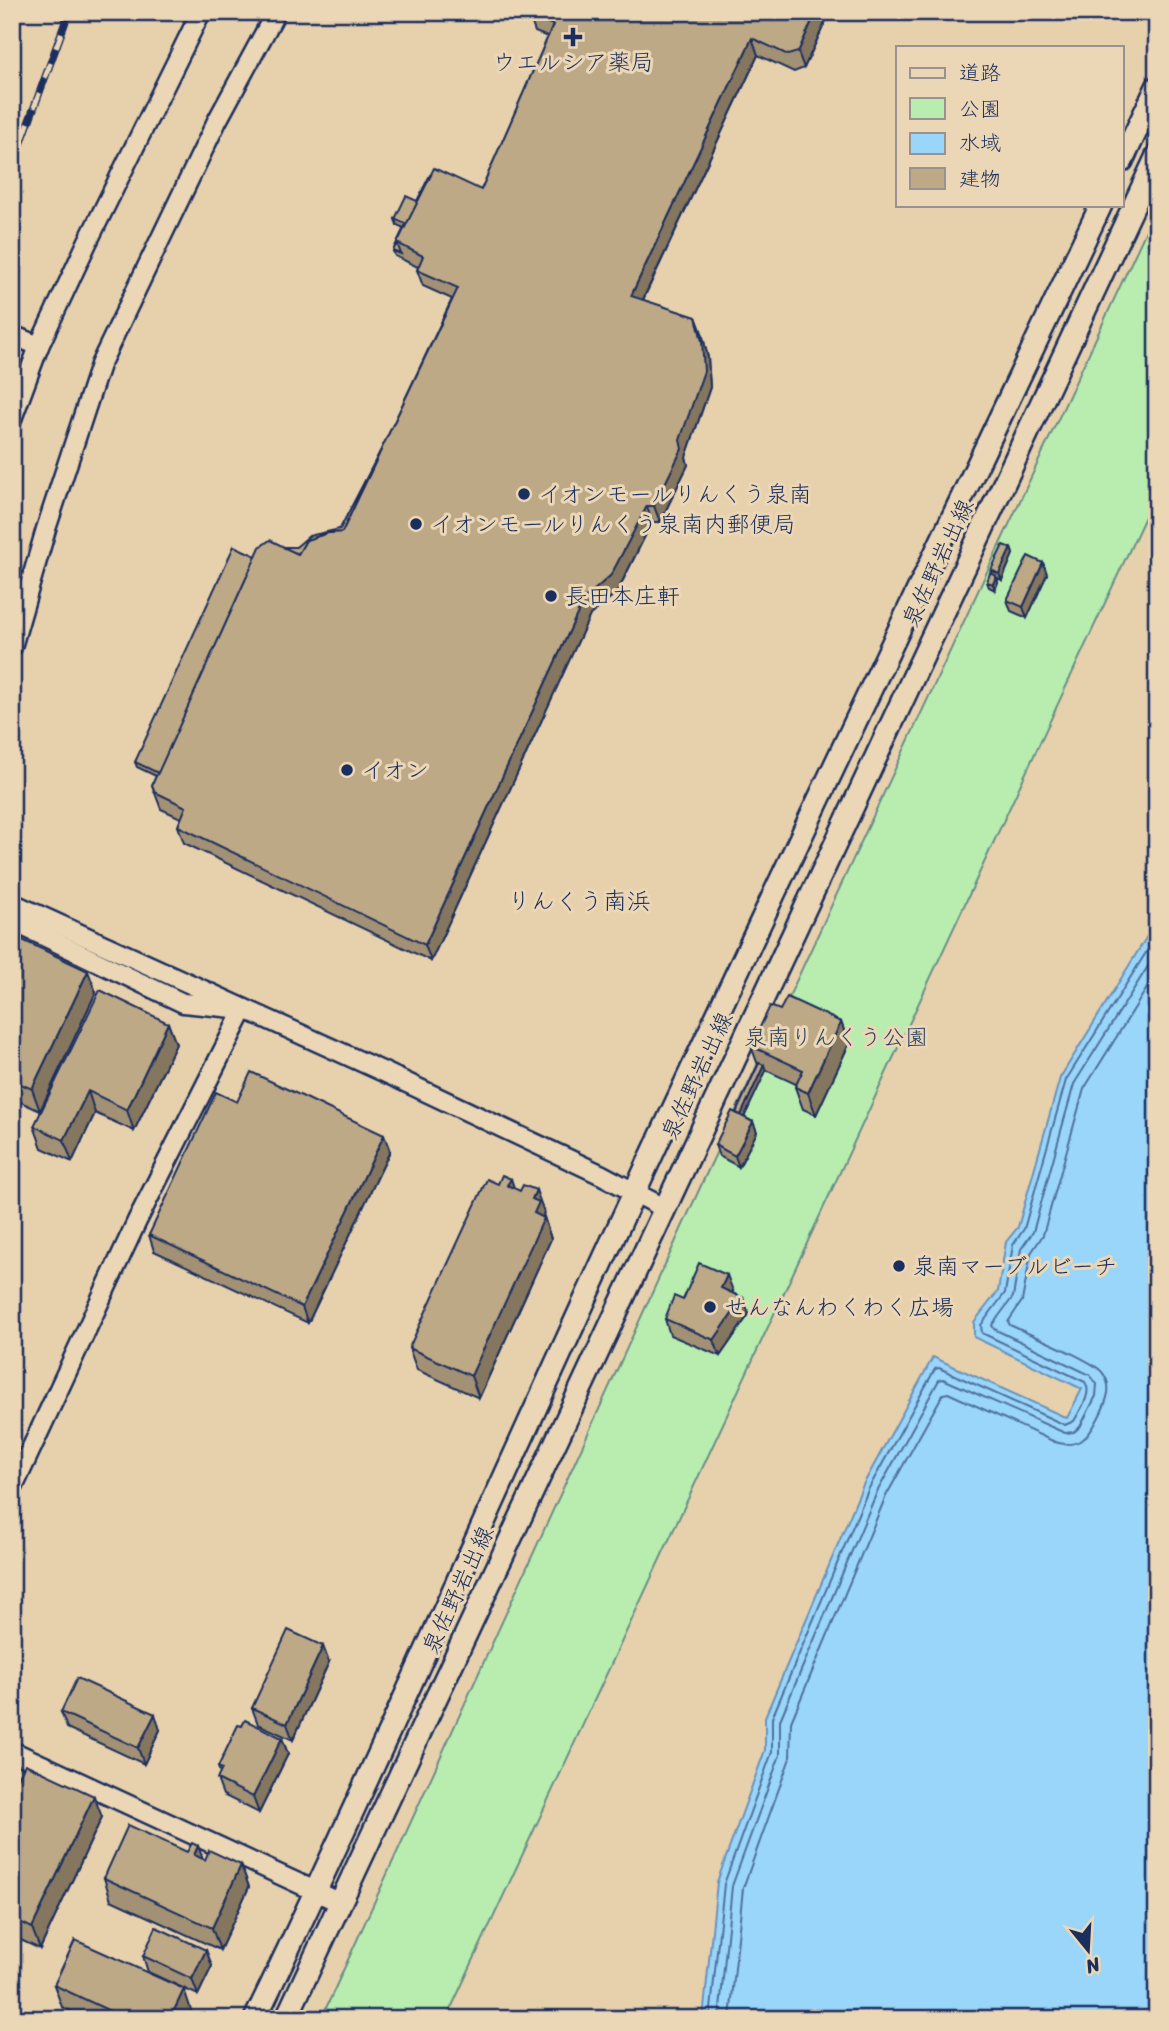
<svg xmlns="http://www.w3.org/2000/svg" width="1169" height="2031" viewBox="0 0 1169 2031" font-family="Sriracha,'Klee One',sans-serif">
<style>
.green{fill:#b8edaf;stroke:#6a8e86;stroke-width:2}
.water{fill:#9ad5fa;stroke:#6793bc;stroke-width:2}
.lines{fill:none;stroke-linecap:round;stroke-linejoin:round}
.shore{stroke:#4e719c;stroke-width:2}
.minor-casing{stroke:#1b2f5e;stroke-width:23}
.major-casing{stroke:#1b2f5e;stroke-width:26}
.minor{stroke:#ebd6b5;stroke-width:18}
.major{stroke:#ebd6b5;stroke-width:21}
.rail-casing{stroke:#1b2f5e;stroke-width:8}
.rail{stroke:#ebd6b5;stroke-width:5;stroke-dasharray:16;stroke-linecap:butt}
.wall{fill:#a39174;stroke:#1b2f5e;stroke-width:2}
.shaded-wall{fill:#85765e;stroke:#1b2f5e;stroke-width:2}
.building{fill:#bea987;stroke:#1b2f5e;stroke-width:2}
.poi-dot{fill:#1b2f5e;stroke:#ebd6b5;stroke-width:2.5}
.labels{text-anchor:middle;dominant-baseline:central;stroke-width:6;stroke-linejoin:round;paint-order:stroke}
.poi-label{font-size:23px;fill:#1b2f5e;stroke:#ebd6b5;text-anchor:start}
.street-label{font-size:23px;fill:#1b2f5e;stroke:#ebd6b5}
.park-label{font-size:23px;fill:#2b4266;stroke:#ebd6b5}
.neighbourhood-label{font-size:24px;fill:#1b2f5e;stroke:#ebd6b5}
</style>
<rect width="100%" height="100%" fill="#e7d1ad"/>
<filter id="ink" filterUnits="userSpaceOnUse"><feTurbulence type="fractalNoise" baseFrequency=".0143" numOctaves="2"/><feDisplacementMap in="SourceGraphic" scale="14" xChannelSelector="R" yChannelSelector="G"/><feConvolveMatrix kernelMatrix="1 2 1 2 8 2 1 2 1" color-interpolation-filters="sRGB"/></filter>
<g filter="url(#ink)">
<path class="green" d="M 1157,207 L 1157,491 L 446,2019 L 321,2019 L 704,1179 Z"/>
<path class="water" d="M 1157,920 L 1157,2019 L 703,2019 L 717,1882 L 765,1750 L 765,1717 L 863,1485 L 933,1357 L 1067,1418 L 1082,1389 L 974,1337 L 974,1322 L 998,1291 L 1006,1242 L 1018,1227 L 1060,1078 Z"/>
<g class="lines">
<g class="shore">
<path d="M 710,2019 L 724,1884 L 772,1752 L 772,1718 L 869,1488 L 935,1369 L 939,1368 L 1065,1425 L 1074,1421 C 1080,1410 1093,1393 1085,1382 L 982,1333 L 981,1325 L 1005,1293 L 1013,1245 L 1024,1229 L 1066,1080 L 1157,935"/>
<path d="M 719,2019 L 732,1886 L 780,1755 L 780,1720 L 877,1492 L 939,1380 L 943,1379 L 1065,1433 L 1074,1432 L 1080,1427 L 1096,1396 L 1097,1384 L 1090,1375 L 994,1329 L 992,1325 L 1013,1297 L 1021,1249 L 1033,1232 L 1074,1084 L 1157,952"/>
<path d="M 730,2019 L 743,1888 L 790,1758 L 791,1722 L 886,1496 L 943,1394 L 948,1393 L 1055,1442 C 1064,1445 1073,1445 1082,1440 C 1092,1434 1106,1405 1108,1393 C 1109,1386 1107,1378 1102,1372 C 1093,1360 1028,1334 1010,1325 L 1008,1322 L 1022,1301 L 1031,1253 L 1043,1235 L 1084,1089 L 1157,972"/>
</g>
<g class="minor-casing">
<g id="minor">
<path d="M 12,335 L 39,346"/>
<path d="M 12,419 L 39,346 L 87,243 L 201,12"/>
<path d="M 12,647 L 46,529 L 100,365 L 217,121 L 276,12"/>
<path d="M 12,903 L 386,1073 L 602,1175 L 664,1208"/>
<path d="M 12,921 L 183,1003 L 244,1009 L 137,1221 L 12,1490"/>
<path d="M 12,1751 L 341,1903"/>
</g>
</g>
<g class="major-casing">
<g id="major">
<path d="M 1122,161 L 1157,87"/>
<path d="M 255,2019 C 387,1744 508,1464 637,1187 C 789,858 946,532 1101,205"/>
<path d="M 286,2019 L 1157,156"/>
</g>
</g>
<use href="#minor" class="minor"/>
<use href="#major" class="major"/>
<g class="rail-casing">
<path id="rail" d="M 12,168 L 69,12"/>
</g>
<use href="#rail" class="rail"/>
</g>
<g class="wall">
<path d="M 530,12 L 830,12 L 804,68 L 794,72 L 758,55 L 643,300 L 696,317 L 702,333 L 708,358 L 710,387 L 686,457 L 688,465 L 660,522 L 652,522 L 617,592 L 590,615 L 431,961 L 184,843 L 178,826 L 181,818 L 161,809 L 152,785 L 156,776 L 137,767 L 135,762 L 256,556 L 283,547 L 296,547 L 340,529 L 382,448 L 452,299 L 423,286 L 417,270 L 418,267 L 395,256 L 393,251 L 404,228 L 397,225 L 395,219 L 417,201 L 481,190 L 548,37 L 535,32 L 529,15 Z"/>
<path d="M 1011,548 L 1013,554 L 1002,580 L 997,578 L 998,582 L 995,590 L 989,587 L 987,582 L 993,574 L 991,570 Z"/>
<path d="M 1043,563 L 1047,574 L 1027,618 L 1011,611 L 1007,600 Z"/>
<path d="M 12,935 L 96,992 L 40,1111 L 12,1098 Z"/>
<path d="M 780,1010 L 841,1022 L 849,1044 L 816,1115 L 803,1109 L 795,1087 L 796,1084 L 766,1070 L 744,1117 L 753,1122 L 757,1132 L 739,1167 L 719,1156 L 715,1145 L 736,1113 L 758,1065 L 751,1046 Z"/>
<path d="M 168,1023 L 176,1044 L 134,1131 L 95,1113 L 72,1162 L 42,1148 L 34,1126 Z"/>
<path d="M 237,1102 L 390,1151 L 308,1323 L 154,1251 L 149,1235 Z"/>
<path d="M 511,1179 L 514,1188 L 544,1212 L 543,1214 L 551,1239 L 479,1398 L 417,1370 L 409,1348 L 498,1184 Z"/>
<path d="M 733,1291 L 732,1293 L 743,1298 L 749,1314 L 720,1356 L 670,1335 L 665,1319 L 683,1300 Z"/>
<path d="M 329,1662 L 293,1740 L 258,1724 L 252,1708 Z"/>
<path d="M 61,1712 L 160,1730 L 144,1764 L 67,1728 Z"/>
<path d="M 242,1726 L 282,1738 L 288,1754 L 259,1813 L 223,1795 L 217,1779 L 220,1773 L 218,1767 Z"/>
<path d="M 12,1762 L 18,1778 L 102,1817 L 40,1949 L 12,1936 Z"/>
<path d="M 198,1846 L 203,1859 L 241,1865 L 249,1887 L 220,1950 L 111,1900 L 104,1878 L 187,1852 Z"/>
<path d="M 206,1950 L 212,1966 L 198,1995 L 148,1972 L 143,1956 Z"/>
<path d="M 54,1985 L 191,2010 L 188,2019 L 88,2019 L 62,2007 Z"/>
</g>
<g class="shaded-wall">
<path d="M 816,12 L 830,12 L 804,68 L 798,52 Z"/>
<path d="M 752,38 L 758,55 L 637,312 L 631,296 Z"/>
<path d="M 696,317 L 702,333 L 708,358 L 710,387 L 686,457 L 688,465 L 660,522 L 654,506 L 680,440 Z"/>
<path d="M 647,506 L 652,522 L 617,592 L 590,615 L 431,961 L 425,945 L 584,599 Z"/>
<path d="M 1011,548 L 1013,554 L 1002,580 L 999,574 Z"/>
<path d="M 1043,563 L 1047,574 L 1027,618 L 1023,607 Z"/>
<path d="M 996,576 L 998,582 L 995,590 L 993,584 Z"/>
<path d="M 88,971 L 96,992 L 40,1111 L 32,1089 Z"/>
<path d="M 841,1022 L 849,1044 L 816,1115 L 808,1093 Z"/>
<path d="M 168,1023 L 176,1044 L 134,1131 L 127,1110 Z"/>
<path d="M 764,1065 L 766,1071 L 741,1124 L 739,1119 Z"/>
<path d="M 88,1091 L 95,1113 L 72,1162 L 64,1140 Z"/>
<path d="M 753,1122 L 757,1132 L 739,1167 L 735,1156 Z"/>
<path d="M 384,1135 L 390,1151 L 308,1323 L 302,1307 Z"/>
<path d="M 511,1179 L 518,1200 L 507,1185 Z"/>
<path d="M 536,1190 L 544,1212 L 543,1214 L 551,1239 L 479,1398 L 471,1376 L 534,1213 L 532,1199 Z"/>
<path d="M 727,1275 L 733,1291 L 727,1304 L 721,1288 Z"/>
<path d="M 743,1298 L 749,1314 L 720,1356 L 714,1340 Z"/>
<path d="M 323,1646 L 329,1662 L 293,1740 L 287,1724 Z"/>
<path d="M 155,1714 L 160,1730 L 144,1764 L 138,1748 Z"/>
<path d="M 282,1738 L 288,1754 L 259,1813 L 253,1797 Z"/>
<path d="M 12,1762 L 18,1779 L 12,1792 Z"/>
<path d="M 94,1796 L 102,1817 L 40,1949 L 32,1928 Z"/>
<path d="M 198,1846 L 206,1867 L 194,1855 Z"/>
<path d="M 241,1865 L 249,1887 L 220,1950 L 212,1928 Z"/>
<path d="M 206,1950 L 212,1966 L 198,1995 L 192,1979 Z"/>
<path d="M 184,1989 L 191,2010 L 188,2019 L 170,2019 Z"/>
</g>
<g class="building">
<path d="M 530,12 L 816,12 L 798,52 L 788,55 L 752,38 L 631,296 L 696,317 L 702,341 L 704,371 L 680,440 L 682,449 L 654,506 L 647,506 L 611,575 L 584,599 L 425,945 L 178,826 L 186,807 L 155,792 L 152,785 L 260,547 L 270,540 L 298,554 L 306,540 L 328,533 L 342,532 L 458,288 L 417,270 L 423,256 L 397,243 L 434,168 L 481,190 L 553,25 L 529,15 Z"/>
<path d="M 430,175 L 431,175 L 397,243 L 401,254 L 393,251 L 406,224 L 395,219 L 406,196 L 417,201 Z"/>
<path d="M 382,448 L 342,532 L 328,533 L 306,540 L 298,554 L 283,547 L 296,547 L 309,536 L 340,529 Z"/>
<path d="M 1003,545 L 1011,548 L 999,574 L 991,570 Z"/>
<path d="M 234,546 L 256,556 L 158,773 L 135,762 Z"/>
<path d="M 1028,556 L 1043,563 L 1023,607 L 1007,600 Z"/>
<path d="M 990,573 L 996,576 L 993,584 L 987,582 Z"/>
<path d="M 12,935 L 88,971 L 32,1089 L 12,1080 Z"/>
<path d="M 100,990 L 168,1023 L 127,1110 L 88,1091 L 64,1140 L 34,1126 Z"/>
<path d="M 787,997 L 841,1022 L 808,1093 L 795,1087 L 803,1070 L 751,1046 L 770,1006 L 780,1010 Z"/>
<path d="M 759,1063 L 764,1065 L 741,1115 L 736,1113 Z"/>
<path d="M 251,1072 L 384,1135 L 302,1307 L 149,1235 L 216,1092 L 237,1102 Z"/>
<path d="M 732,1111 L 753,1122 L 735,1156 L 715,1145 Z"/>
<path d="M 502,1175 L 511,1179 L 507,1185 L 520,1191 L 523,1185 L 536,1190 L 532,1199 L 539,1202 L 534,1213 L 544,1218 L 471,1376 L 409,1348 L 487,1179 L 498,1184 Z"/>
<path d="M 699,1263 L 727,1275 L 721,1288 L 743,1298 L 714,1340 L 665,1319 L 674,1296 L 683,1300 Z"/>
<path d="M 288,1630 L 323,1646 L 287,1724 L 252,1708 Z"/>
<path d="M 77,1678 L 155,1714 L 138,1748 L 61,1712 Z"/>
<path d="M 245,1720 L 282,1738 L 253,1797 L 217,1779 L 222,1769 L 218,1767 L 238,1725 L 242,1726 Z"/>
<path d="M 25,1764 L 94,1796 L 32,1928 L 12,1918 L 12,1791 Z"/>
<path d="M 128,1825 L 187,1852 L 192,1843 L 198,1846 L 194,1855 L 205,1860 L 209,1850 L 241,1865 L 212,1928 L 104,1878 Z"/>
<path d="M 156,1927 L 206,1950 L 192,1979 L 143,1956 Z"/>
<path d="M 75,1940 L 184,1989 L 170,2019 L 127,2019 L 54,1985 Z"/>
</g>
</g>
<g class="poi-dot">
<path d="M569.5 26.5h7v7h7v7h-7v7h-7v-7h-7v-7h7z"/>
<circle cx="524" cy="494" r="7"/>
<circle cx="416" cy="524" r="7"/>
<circle cx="551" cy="596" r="7"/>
<circle cx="347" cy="770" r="7"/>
<circle cx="899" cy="1266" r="7"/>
<circle cx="710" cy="1307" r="7"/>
</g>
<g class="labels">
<g class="poi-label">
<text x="573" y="62" text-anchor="middle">ウエルシア薬局</text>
<text x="538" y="494">イオンモールりんくう泉南</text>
<text x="430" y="524">イオンモールりんくう泉南内郵便局</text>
<text x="565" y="596">長田本庄軒</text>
<text x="361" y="770">イオン</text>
<text x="913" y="1266">泉南マーブルビーチ</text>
<text x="724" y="1307">せんなんわくわく広場</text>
</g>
<g class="street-label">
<text transform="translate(938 563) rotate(-65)">泉佐野岩出線</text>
<text transform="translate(697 1076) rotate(-65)">泉佐野岩出線</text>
<text transform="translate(458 1590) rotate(-65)">泉佐野岩出線</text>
</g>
<g class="park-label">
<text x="836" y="1037">泉南りんくう公園</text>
</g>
<g class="neighbourhood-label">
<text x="579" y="901">りんくう南浜</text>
</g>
</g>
<rect width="1169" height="2031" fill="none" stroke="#ebd6b5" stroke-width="42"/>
<rect x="21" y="21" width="1127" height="1989" fill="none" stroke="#1b2f5e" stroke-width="2.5" filter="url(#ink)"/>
<rect x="896" y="46" width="228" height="161" fill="#ebd6b5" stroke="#989392" stroke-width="2"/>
<rect x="910" y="68" width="35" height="10" fill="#ebd6b5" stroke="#989392" stroke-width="2"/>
<text x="959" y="80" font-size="21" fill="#1b2f5e">道路</text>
<rect x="910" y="98" width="35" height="21" fill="#b8edaf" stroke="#989392" stroke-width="2"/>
<text x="959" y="116" font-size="21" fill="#1b2f5e">公園</text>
<rect x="910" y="133" width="35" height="21" fill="#9ad5fa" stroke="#989392" stroke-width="2"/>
<text x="959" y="150" font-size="21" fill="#1b2f5e">水域</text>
<rect x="910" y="168" width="35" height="21" fill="#bea987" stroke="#989392" stroke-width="2"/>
<text x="959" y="186" font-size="21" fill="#1b2f5e">建物</text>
<g transform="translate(1088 1950) rotate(162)" stroke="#ebd6b5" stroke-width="5" paint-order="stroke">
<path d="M0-5L12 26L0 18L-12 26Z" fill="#1b2f5e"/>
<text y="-10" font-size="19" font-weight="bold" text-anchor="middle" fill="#1b2f5e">N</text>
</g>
</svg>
